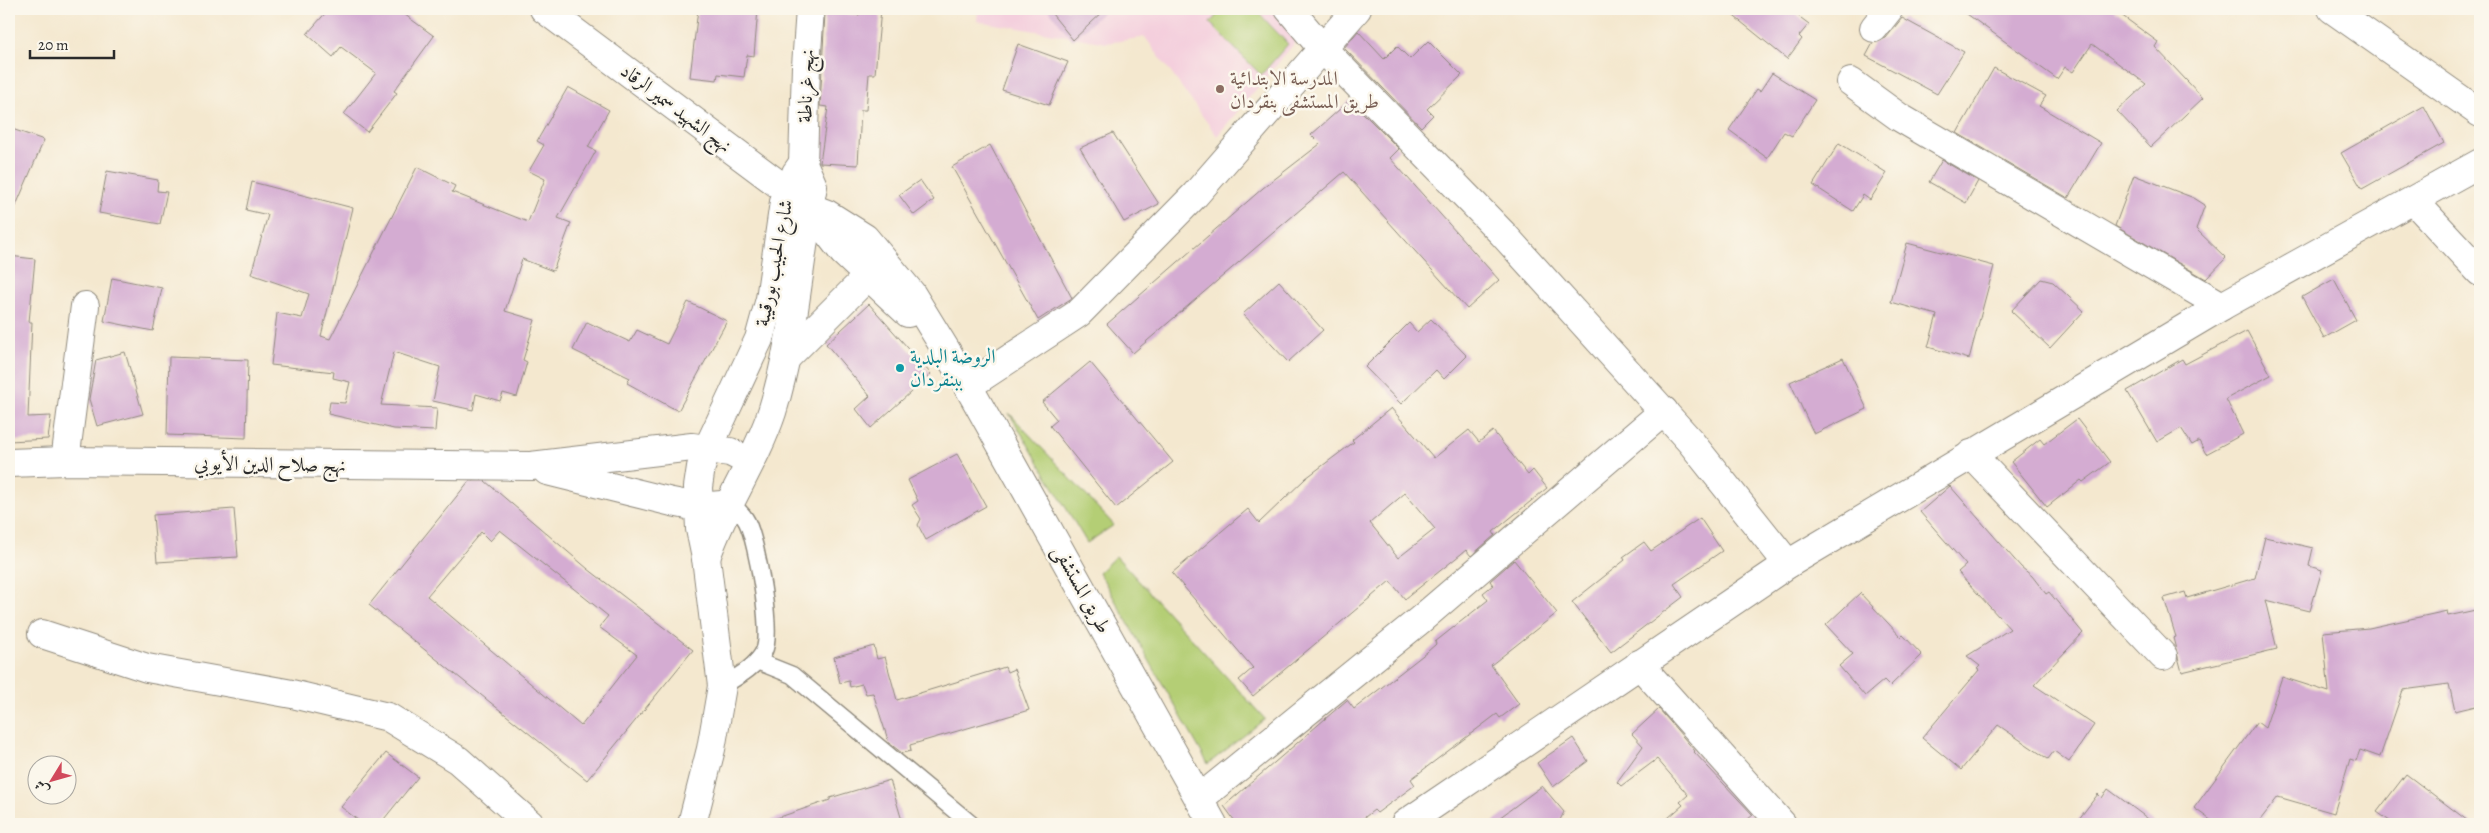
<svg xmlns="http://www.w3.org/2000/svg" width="2489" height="833" viewBox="0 0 2489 833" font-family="Alegreya,Amiri,serif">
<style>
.built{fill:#f4cfdd}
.green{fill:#b4ce74;stroke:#707c50}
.building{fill:#d4acd2;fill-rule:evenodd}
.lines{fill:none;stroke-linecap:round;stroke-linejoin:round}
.service-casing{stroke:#908a7d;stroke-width:19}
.minor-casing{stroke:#908a7d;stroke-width:30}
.secondary-casing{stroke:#908a7d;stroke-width:30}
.service{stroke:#fff;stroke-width:16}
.minor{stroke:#fff;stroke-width:28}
.secondary{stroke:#fff;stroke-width:28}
.education-dot{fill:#8d6e63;stroke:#fbf7ec;stroke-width:2}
.culture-dot{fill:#0f9aa8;stroke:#fbf7ec;stroke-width:2}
.labels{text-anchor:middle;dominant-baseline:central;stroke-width:5;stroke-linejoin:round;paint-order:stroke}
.education-label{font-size:20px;fill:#785e54;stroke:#fbf7ec;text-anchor:start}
.street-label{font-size:20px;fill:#2b2b2b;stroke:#fbf7ec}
.culture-label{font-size:20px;fill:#0d838f;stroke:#fbf7ec;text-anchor:start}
</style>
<rect width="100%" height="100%" fill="#fbf7ec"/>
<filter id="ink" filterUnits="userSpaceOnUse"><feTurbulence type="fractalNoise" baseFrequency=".02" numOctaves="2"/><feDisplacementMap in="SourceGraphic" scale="10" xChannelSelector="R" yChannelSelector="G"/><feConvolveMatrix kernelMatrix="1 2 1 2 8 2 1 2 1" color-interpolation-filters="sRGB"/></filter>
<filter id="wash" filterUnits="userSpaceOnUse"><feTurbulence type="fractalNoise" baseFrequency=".0096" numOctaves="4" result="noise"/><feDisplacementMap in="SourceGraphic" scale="20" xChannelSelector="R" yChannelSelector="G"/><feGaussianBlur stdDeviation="1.12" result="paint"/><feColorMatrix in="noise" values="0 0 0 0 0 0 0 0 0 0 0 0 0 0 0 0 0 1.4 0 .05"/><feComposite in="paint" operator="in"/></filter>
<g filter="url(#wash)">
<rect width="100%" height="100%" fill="#f4e8cf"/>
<path class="built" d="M 978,9 L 1274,9 L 1299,38 L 1217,136 L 1145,37 L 1107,43 L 977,21 Z"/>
<g class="green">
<path d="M 1222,9 L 1255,9 L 1288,44 L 1261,75 L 1210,23 Z"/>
<path d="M 1009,413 L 1114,525 L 1087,543 Z"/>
<path d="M 1116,556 L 1265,719 L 1208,764 L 1099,572 Z"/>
</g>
<g id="blocks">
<g class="building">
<path d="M 329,9 L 397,9 L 434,36 L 394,91 L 397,93 L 367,132 L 344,114 L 376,73 L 341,47 L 333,57 L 307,34 Z"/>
<path d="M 698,9 L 758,9 L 754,56 L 747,55 L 744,77 L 718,74 L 717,80 L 690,77 Z"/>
<path d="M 860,9 L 881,9 L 875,74 L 869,74 L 866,110 L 861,110 L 858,165 L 820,163 L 828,107 L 820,106 L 825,12 L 859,15 Z"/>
<path d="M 1048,9 L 1106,9 L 1073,40 Z"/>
<path d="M 1725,9 L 1789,9 L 1809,24 L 1799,36 L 1802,39 L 1787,59 Z"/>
<path d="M 1960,9 L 2113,9 L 2158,42 L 2155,47 L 2203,98 L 2151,147 L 2117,111 L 2146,84 L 2092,44 L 2073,72 L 2065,67 L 2057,79 Z"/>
<path d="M 1902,18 L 1964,52 L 1937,94 L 1866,56 L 1873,43 L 1886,38 Z"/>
<path d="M 1358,31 L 1384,59 L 1397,46 L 1410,59 L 1428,41 L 1462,75 L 1427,109 L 1433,115 L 1421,127 L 1344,48 Z"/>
<path d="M 1018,44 L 1068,62 L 1049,105 L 1002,90 Z"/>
<path d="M 1994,68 L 2046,96 L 2039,106 L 2101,143 L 2068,198 L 1957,133 Z"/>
<path d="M 1772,73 L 1815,100 L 1792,136 L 1784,132 L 1767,158 L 1729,130 L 1757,89 L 1760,91 Z"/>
<path d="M 568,87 L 609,110 L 588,147 L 596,151 L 558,218 L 571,223 L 553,271 L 522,259 L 505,311 L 535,320 L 523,360 L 527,362 L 517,397 L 503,393 L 500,401 L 476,394 L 473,410 L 433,401 L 440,367 L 394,352 L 381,405 L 437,408 L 435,431 L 394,429 L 328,414 L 330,402 L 345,403 L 350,382 L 333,378 L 334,372 L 271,365 L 277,313 L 302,318 L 309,294 L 251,274 L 268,215 L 246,210 L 252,182 L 353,208 L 321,336 L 330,339 L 417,167 L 455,186 L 452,192 L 528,222 L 545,179 L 529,171 L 544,145 L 537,141 Z"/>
<path d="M 1350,100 L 1399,149 L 1390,158 L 1499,280 L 1467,309 L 1344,172 L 1133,353 L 1107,324 L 1263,188 L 1320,144 L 1311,135 Z"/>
<path d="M 2424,106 L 2444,143 L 2362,189 L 2341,153 Z"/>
<path d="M 9,128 L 44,140 L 9,222 Z"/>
<path d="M 1113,133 L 1159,204 L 1124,222 L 1080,148 Z"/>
<path d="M 1839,143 L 1887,173 L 1870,200 L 1863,195 L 1853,211 L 1813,185 Z"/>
<path d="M 990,145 L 1072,298 L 1038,320 L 952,167 Z"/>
<path d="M 1942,160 L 1978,181 L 1966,203 L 1929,182 Z"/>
<path d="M 107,171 L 158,180 L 157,191 L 167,192 L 160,224 L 99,213 Z"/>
<path d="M 2134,175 L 2194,198 L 2205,205 L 2196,229 L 2226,258 L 2206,279 L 2115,226 Z"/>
<path d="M 920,180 L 934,200 L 914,215 L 899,195 Z"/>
<path d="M 1907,243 L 1994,266 L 1969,359 L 1928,347 L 1937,315 L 1891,302 Z"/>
<path d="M 9,256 L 35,259 L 29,322 L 32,322 L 28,417 L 51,416 L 48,439 L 9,441 Z"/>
<path d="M 112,278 L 162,288 L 153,331 L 104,321 Z"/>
<path d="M 2041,279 L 2053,282 L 2084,311 L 2050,348 L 2011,311 Z"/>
<path d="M 2334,279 L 2356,320 L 2324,338 L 2302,297 Z"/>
<path d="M 1279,281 L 1323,330 L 1288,362 L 1243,314 Z"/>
<path d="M 688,302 L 727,321 L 678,411 L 627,383 L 630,378 L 573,350 L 587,322 L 630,342 L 637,330 L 667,344 Z"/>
<path d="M 869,304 L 931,374 L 871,428 L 856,409 L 870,396 L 826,344 Z"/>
<path d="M 1431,319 L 1467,356 L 1444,379 L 1436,370 L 1401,404 L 1365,367 L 1409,323 L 1417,332 Z"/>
<path d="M 2247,331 L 2271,375 L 2226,399 L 2243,434 L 2206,454 L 2199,441 L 2192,445 L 2181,428 L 2157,442 L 2127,391 L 2182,359 L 2185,364 Z"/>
<path d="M 125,352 L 143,414 L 97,426 L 89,399 L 96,360 Z"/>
<path d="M 169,357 L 248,360 L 246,438 L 167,435 Z"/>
<path d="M 1843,358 L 1867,409 L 1814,434 L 1790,382 Z"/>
<path d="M 1090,362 L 1173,462 L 1116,508 L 1050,426 L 1057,420 L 1042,402 Z"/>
<path d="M 1391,408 L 1434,458 L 1469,430 L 1479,442 L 1493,431 L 1528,475 L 1533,470 L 1547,488 L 1493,532 L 1495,535 L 1471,556 L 1466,550 L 1405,599 L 1390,581 L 1253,696 L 1239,680 L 1253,668 L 1172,573 L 1248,509 L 1259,523 L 1306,478 L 1354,442 L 1352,440 ZM 1405,493 L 1435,529 L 1398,558 L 1370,523 Z"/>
<path d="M 2077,419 L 2110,462 L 2083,482 L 2081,480 L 2047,507 L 2011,462 L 2040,439 L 2044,444 Z"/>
<path d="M 957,454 L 986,506 L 926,540 L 918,525 L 921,519 L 912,505 L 918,501 L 908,480 Z"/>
<path d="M 469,481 L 485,481 L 588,569 L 693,650 L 587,780 L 369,605 ZM 500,530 L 608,616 L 599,627 L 637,655 L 581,726 L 427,596 L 481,532 L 490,541 Z"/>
<path d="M 1950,486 L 2021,567 L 2032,576 L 2046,594 L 2049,592 L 2083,633 L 2034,685 L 2094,725 L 2069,762 L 2054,751 L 2048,759 L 1998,725 L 1961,770 L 1922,738 L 1979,670 L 1977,669 L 1980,666 L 1967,656 L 2010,629 L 1958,572 L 1966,565 L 1920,512 Z"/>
<path d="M 234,509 L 238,557 L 157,562 L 153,515 Z"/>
<path d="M 1700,518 L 1722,551 L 1674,584 L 1683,597 L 1611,652 L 1572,602 L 1625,560 L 1623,557 L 1644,542 L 1651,551 Z"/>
<path d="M 2265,537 L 2313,548 L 2309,566 L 2322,570 L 2310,611 L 2265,600 L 2277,649 L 2182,672 L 2173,638 L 2176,637 L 2164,598 L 2185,592 L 2187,598 L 2255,578 Z"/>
<path d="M 1514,560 L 1557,613 L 1491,665 L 1519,704 L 1500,718 L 1497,714 L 1411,779 L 1415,785 L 1377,813 L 1374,810 L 1356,824 L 1237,824 L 1224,806 L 1347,700 L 1354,709 L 1427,652 L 1436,644 L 1435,642 L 1488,600 L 1483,593 L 1493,585 L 1490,581 Z"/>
<path d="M 1860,593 L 1901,637 L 1903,635 L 1922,655 L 1890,686 L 1884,680 L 1865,696 L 1839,666 L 1853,654 L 1826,625 Z"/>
<path d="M 2480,609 L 2480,705 L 2455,711 L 2449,684 L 2403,690 L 2380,757 L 2360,750 L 2356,761 L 2350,759 L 2334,813 L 2278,797 L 2257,824 L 2216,824 L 2194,808 L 2257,722 L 2265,728 L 2282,677 L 2329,692 L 2323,632 L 2369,628 L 2447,611 L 2448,616 Z"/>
<path d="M 874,646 L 877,659 L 885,657 L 897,700 L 1005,667 L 1007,672 L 1014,669 L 1029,710 L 910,745 L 911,751 L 902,753 L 889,743 L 873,693 L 866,694 L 862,684 L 850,687 L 849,681 L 840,683 L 834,657 Z"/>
<path d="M 1659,709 L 1695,751 L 1694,752 L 1753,815 L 1742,824 L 1661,824 L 1683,805 L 1680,802 L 1688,795 L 1657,759 L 1621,786 L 1617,782 L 1643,746 L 1632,734 Z"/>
<path d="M 1573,738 L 1588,761 L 1553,787 L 1537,763 Z"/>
<path d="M 386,753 L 418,777 L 380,824 L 363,824 L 341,807 Z"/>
<path d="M 2406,774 L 2472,824 L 2394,824 L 2377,812 Z"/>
<path d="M 890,780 L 903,824 L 772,824 L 771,820 L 830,800 L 830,798 Z"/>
<path d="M 1542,786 L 1564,812 L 1558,824 L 1491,824 Z"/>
<path d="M 2108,789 L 2155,824 L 2075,824 L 2098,794 L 2102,798 Z"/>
</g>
</g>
</g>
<g filter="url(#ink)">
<use href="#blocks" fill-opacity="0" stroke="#908a7d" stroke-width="1"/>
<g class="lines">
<g class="service-casing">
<g id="service">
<path d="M 757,661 L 792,675 L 971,824"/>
<path d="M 722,686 C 737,677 756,667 764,651 C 773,633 757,542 747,522 C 743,514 736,508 729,503"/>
</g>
</g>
<g class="minor-casing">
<g id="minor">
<path d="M 544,9 L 809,207 L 827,214 L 865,238 L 911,293 L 968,386 L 1213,824"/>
<path d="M 1289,9 L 1322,48 L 1503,234 L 1690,441 L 1788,564"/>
<path d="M 2332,9 L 2480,113"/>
<path d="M 1874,28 L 1889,9"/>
<path d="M 1851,82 L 1899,117 L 2222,306"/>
<path d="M 2414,201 L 2480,272"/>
<path d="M 812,212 L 843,252 L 908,313"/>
<path d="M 968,386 L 1079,313 L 1195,195 L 1357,9"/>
<path d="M 1971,454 L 2163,656"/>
<path d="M 65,461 L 85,306"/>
<path d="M 9,463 L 65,461 L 531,466 L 692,447 L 730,452 L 750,462"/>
<path d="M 547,471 L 672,502 L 698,507 L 722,505"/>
<path d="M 42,634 L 147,668 L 292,694 L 388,717 L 458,760 L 530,824"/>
<path d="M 1639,664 L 1782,824"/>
<path d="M 1199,799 L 1420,620 L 1664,411"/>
<path d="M 1405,824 L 1788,564 L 2222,306 L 2480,163"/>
</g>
</g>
<g class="secondary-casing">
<g id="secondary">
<path d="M 788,356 L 869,275"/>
<path d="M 706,558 C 723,507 755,463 772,412 C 795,338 798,262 813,186 L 803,163 L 806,66 L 810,9"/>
<path d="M 692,824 L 711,749 L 722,686 L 706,558 L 700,529 L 698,487 L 701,467 L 708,448 L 759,339 L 770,299 L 784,202 L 796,173 L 803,163"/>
</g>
</g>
<use href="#service" class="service"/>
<use href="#minor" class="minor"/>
<use href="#secondary" class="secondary"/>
</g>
</g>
<circle class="education-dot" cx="1220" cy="89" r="5"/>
<circle class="culture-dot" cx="900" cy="368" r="5"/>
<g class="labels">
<g class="education-label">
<text x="1230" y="78">المدرسة الابتدائية<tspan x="1230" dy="23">طريق المستشفى بنقردان</tspan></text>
</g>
<g class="street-label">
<text transform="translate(806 86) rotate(-88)">نهج غرناطة</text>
<text transform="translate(676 108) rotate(37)">نهج الشهيد سمير الرقاد</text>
<text transform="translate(774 263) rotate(-79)">شارع الحبيب بورقيبة</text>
<text transform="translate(270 464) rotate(1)">نهج صلاح الدين الأيوبي</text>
<text transform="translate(1082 589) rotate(61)">طريق المستشفى</text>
</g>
<g class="culture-label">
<text x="910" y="356">الروضة البلدية<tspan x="910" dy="23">ببنقردان</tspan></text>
</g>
</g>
<rect width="2489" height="833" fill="none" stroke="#fbf7ec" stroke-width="30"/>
<g transform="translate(52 780) rotate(233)"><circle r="24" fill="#fbf7ec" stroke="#a8a59f"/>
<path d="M0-4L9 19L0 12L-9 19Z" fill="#d1495b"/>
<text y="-8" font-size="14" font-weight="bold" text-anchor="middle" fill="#2b2b2b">ش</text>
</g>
<path d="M30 50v8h84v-8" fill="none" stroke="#2b2b2b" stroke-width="2.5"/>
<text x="38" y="50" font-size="15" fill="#2b2b2b" stroke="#fbf7ec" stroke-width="4" paint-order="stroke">20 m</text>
</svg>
